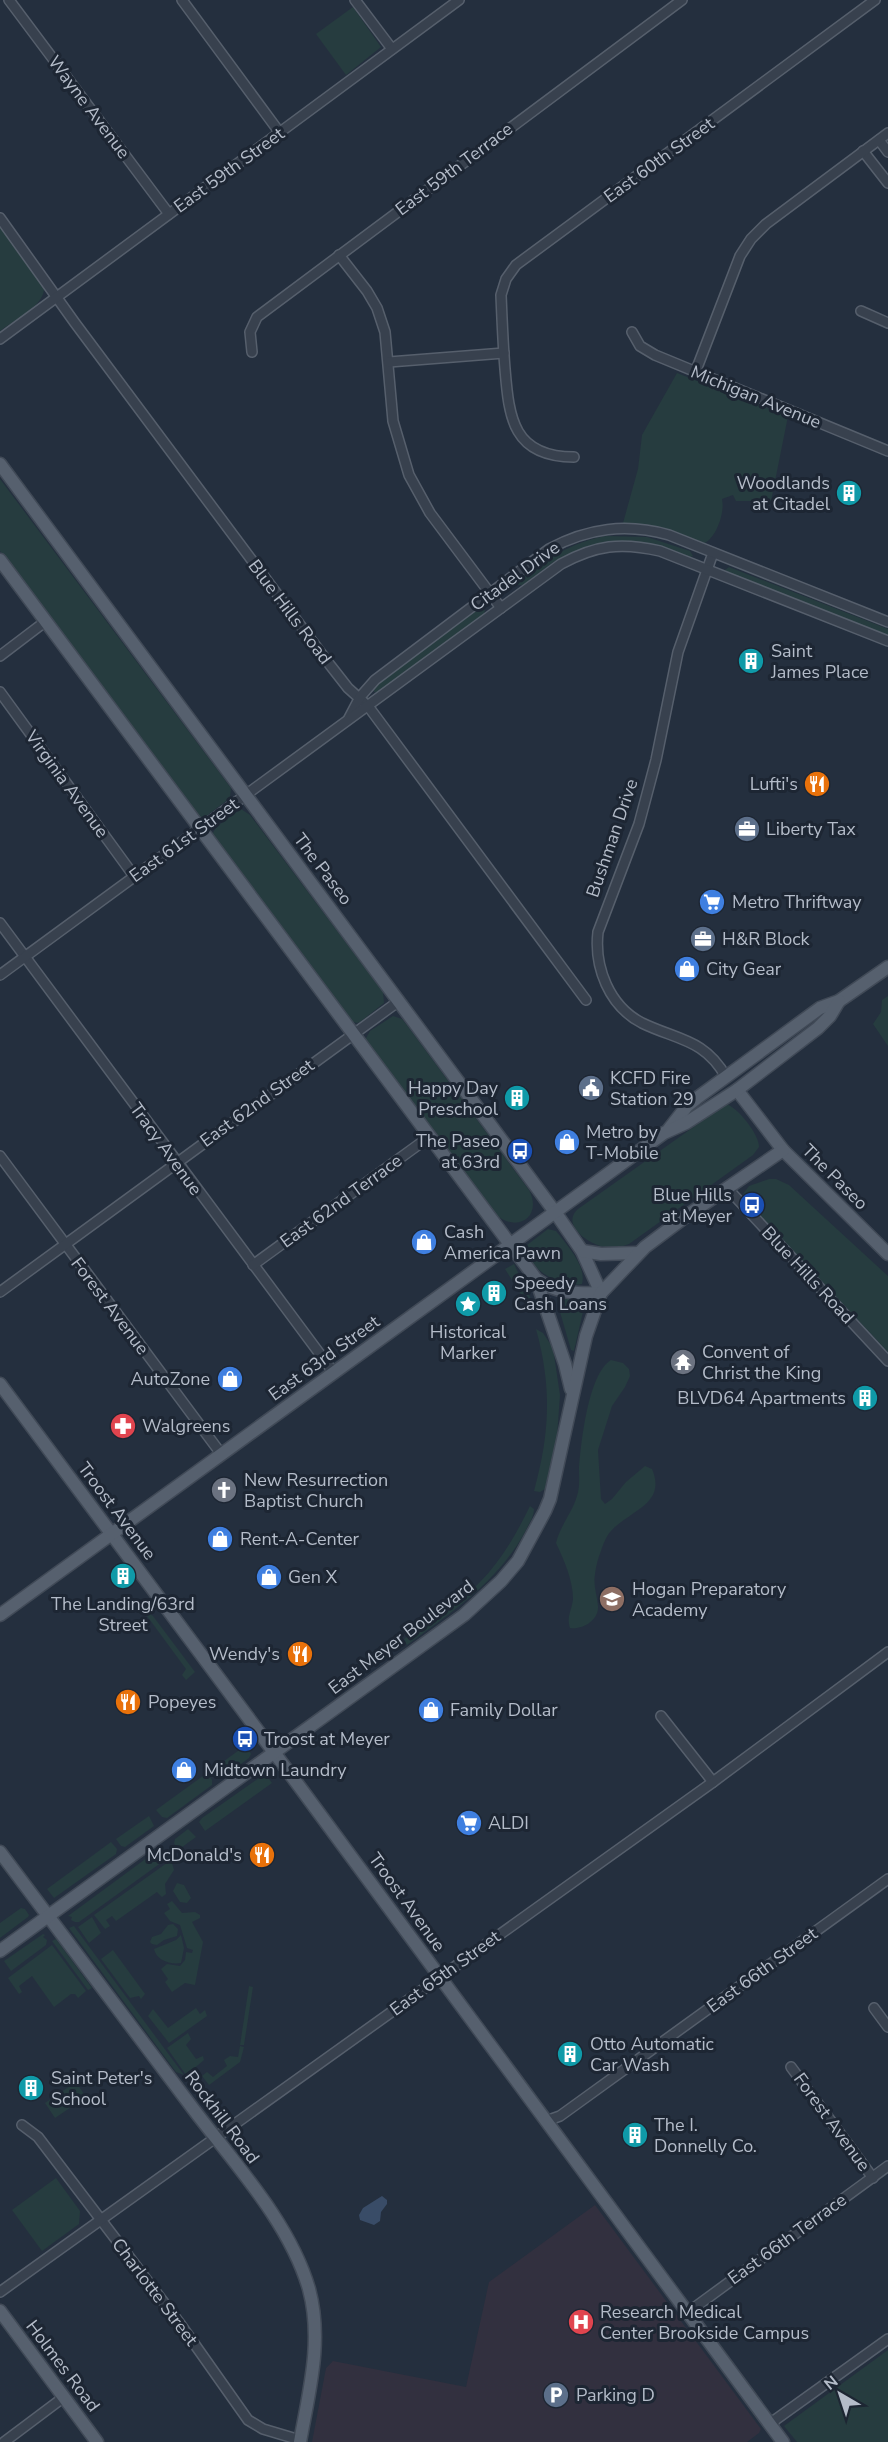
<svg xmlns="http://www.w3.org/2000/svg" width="888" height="2442" viewBox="0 0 888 2442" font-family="'Nunito Sans',sans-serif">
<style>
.medical{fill:#32303f}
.green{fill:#263c3f}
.water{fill:#394c67}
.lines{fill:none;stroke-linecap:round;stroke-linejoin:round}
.minor-casing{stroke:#565f6c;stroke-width:12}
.major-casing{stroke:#414a57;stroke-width:15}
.minor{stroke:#38414e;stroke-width:9}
.major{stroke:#56606e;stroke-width:12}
.labels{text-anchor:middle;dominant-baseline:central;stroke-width:6;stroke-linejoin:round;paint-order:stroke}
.street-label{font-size:18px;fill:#b4bcc9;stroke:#1d2633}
.poi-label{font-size:18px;fill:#b4bcc9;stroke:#1d2633;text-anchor:start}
</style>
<rect width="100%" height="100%" fill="#242f3e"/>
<path class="medical" d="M 595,2205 L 758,2425 L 761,2429 L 759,2433 L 747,2442 L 312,2442 L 326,2368 L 333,2361 L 466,2387 L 489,2282 Z"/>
<g class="green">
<path d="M 353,7 L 381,47 L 346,75 L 316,34 Z"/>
<path d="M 0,225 L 44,286 C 46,306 14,320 0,331 Z"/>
<path d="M 677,373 L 788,416 L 771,501 L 736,501 L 733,495 L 722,499 C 725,512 717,536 705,543 L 659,528 L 623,523 L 638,469 L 642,435 Z"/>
<path d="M 0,479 L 231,788 L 230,798 L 205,817 L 199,817 L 194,811 L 0,551 Z"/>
<path d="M 606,536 L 647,537 L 690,551 L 693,556 L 688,558 L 669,550 L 604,544 L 569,554 L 552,563 L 523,585 L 517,585 L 519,579 C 547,559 572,542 606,536 Z"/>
<path d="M 729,567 L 888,629 L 888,636 L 728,574 L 725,570 Z"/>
<path d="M 480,608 L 485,610 L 484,614 L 379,692 L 374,692 L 374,686 Z"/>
<path d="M 241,809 L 250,815 L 383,992 L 384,1003 L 360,1022 L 357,1023 L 350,1021 L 212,835 L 216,827 Z"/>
<path d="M 888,996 L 888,1046 L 873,1024 L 881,1012 L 882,1000 Z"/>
<path d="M 393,1016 L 402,1019 L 406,1024 L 529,1190 C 543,1216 517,1235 494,1213 L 365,1040 L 370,1031 Z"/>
<path d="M 726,1104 C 738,1107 760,1136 759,1147 L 753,1155 L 629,1244 C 621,1247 614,1249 605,1247 C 590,1245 560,1225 578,1209 Z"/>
<path d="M 769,1179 L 776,1179 L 789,1185 L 888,1276 L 888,1352 L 745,1199 L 743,1194 L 749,1186 Z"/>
<path d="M 548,1229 L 556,1231 C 566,1244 587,1266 582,1284 C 561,1288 524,1268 527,1245 Z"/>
<path d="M 514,1264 L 531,1299 L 529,1307 L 505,1269 Z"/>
<path d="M 562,1297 L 580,1298 L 585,1303 L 574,1351 L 571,1350 L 558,1305 L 557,1300 Z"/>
<path d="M 536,1329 L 543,1333 L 553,1348 L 560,1395 L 557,1437 L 545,1489 L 540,1492 L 534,1491 C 550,1433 552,1387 536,1329 Z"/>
<path d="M 611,1360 L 623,1363 L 629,1369 L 630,1376 L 625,1387 L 612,1406 L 598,1450 L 601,1499 L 605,1504 L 612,1499 L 626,1482 L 645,1466 L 652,1469 C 667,1504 630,1510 611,1531 C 606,1536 603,1545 601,1551 C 598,1558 596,1566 595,1574 C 593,1585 597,1595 598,1606 C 599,1620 583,1630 570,1628 C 566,1617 572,1610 573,1599 C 573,1580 564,1560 556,1543 C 560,1526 572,1513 577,1496 C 580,1487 579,1478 579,1469 C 581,1443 588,1374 611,1360 Z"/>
<path d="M 530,1506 L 534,1509 C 534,1517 529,1523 526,1530 C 499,1581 452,1612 407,1645 L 404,1639 C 427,1623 452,1608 472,1590 C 498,1566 515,1537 530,1506 Z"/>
<path d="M 150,1614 L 153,1616 L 195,1672 L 186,1680 L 182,1675 L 186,1669 L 147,1616 Z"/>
<path d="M 246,1745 L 251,1754 L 249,1758 L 226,1775 L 222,1775 L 216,1767 Z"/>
<path d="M 207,1773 L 212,1780 L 212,1785 L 167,1818 L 162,1817 L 156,1810 Z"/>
<path d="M 266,1775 L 272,1783 L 205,1831 L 199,1822 L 202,1818 L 259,1778 Z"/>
<path d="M 149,1816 L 154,1826 L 125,1847 L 121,1846 L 116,1839 Z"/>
<path d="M 188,1829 L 196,1837 L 178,1850 L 174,1843 L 175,1839 Z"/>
<path d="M 111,1842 L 117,1849 L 116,1854 L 54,1898 L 47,1889 Z"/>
<path d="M 159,1849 L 165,1850 L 169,1857 L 79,1922 L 75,1922 L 71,1920 L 72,1917 L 68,1916 Z"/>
<path d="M 171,1860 L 174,1870 L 165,1884 L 166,1894 L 162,1897 L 157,1892 L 116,1921 L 112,1916 L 106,1920 L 110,1926 L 105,1929 L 94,1915 Z"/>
<path d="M 177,1883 L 184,1885 L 191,1898 L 187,1903 L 180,1902 L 173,1891 Z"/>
<path d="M 172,1901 L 182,1913 L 195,1912 L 200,1915 L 200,1918 L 192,1922 L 203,1942 L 195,1985 L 185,1983 L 172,1992 L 165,1982 L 168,1979 L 161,1969 L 167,1964 L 180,1966 L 185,1960 L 186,1952 L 192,1953 L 193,1950 L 187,1948 L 180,1925 L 170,1921 L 164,1913 L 170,1909 L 167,1904 Z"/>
<path d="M 21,1908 L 25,1909 L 29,1915 L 28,1917 L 0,1938 L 0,1923 Z"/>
<path d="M 92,1917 L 101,1933 L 89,1943 L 78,1927 Z"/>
<path d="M 173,1924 L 178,1929 L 177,1936 L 164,1940 L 157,1945 L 152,1944 L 150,1942 L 152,1937 L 161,1934 L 168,1925 Z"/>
<path d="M 74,1926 L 76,1929 L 184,2075 L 176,2072 L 69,1928 Z"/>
<path d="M 43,1934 L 45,1935 L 43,1937 L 47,1940 L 46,1945 L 11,1971 L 4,1961 Z"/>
<path d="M 181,1935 L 184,1948 L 181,1963 C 170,1965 156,1960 154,1949 L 176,1940 Z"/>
<path d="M 56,1939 L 92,1988 L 88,1990 L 52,1941 Z"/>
<path d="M 52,1945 L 86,1991 L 78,1998 L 75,1994 L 71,1994 L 54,2007 L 32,1976 L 19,1986 L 22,1992 L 19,1994 L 8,1978 Z"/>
<path d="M 113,1950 L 145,1994 L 141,1999 L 139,1996 L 130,1998 L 101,1959 Z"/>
<path d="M 249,1986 L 253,1987 L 244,2045 L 240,2045 Z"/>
<path d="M 196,2008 L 200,2014 L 205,2010 L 207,2016 L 169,2043 L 148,2016 L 153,2009 L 168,2028 Z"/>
<path d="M 188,2033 L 191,2039 L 186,2045 L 196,2059 L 203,2056 L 204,2060 L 186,2075 L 167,2048 Z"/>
<path d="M 240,2046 L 244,2047 L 240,2062 L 209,2085 L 202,2076 L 207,2072 L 213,2077 L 227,2066 L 224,2060 L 230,2056 L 238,2057 Z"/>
<path d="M 76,2082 L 86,2097 L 55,2118 L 45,2103 Z"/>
<path d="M 56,2178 L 80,2211 L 79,2224 L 42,2251 L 12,2210 Z"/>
<path d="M 888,2350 L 888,2442 L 797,2442 L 784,2426 Z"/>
</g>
<path class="water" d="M 382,2196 L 387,2200 L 387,2204 L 381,2212 L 380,2221 L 374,2225 L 360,2220 L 359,2215 L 363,2208 Z"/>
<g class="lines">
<g class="minor-casing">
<g id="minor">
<path d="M 9,0 L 169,214"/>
<path d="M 182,0 L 280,133"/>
<path d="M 355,0 L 392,49"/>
<path d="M 879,140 L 888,152"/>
<path d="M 863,151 L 888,183"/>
<path d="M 0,218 L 75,323 L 330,665 L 348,688 L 368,706 L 586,1000"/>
<path d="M 339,255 L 367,291 L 377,308 L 385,332 L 393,421 L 409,475 L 430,513 L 501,608"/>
<path d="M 861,311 L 888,323"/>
<path d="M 632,332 L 640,346 L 655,355 L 888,451"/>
<path d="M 0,339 L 459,0"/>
<path d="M 252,352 L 250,332 L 257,317 L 682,0"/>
<path d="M 389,362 L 504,353"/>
<path d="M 695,373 L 740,256 L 751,239 L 766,224 L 888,133"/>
<path d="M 574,457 C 513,457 509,418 505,369 C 503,345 502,320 501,295 L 506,279 L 516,265 L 875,0"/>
<path d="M 713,553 L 678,652 L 656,760 L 639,824 L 598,932 C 594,967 609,1006 642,1023 C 677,1040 705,1039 726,1077"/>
<path d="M 0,656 L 46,621"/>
<path d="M 0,692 L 134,876"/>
<path d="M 349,718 L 360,697 L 375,680 L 549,549 C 588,528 626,523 669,535 L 888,622"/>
<path d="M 0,923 L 334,1373"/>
<path d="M 0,975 L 561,564 C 596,545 621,542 660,551 L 888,641"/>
<path d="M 0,1156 L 222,1455"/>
<path d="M 728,1189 L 888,1361"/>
<path d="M 253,1265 L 429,1137"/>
<path d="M 0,1292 L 399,1001"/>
<path d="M 661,1716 L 713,1782"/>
<path d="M 874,2008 L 888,2027"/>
<path d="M 791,2067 L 873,2178"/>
<path d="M 546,2121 L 560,2116 L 888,1879"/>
<path d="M 22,2125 L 38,2137 L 181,2325 L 248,2420 L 263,2429 L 300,2440"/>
<path d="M 0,2292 L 713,1782 L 888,1652"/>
<path d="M 687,2313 L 888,2166"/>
<path d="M 772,2426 L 775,2420 L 888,2339"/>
<path d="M 4,2442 L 64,2397"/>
</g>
</g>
<g class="major-casing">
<g id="major">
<path d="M 0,464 L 555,1212 L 582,1251 L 601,1293"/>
<path d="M 0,560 L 536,1279 C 555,1293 578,1294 601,1293"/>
<path d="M 737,1090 L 783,1150 L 888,1254"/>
<path d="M 669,1129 L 687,1106 L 697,1098 L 820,1008 L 839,1001 L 888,967"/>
<path d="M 582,1251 L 601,1254 L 638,1253"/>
<path d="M 536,1279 L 565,1364 L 571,1389"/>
<path d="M 0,1384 L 302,1790 L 783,2442"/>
<path d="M 0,1615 L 664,1133 L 686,1123 L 737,1090 L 818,1028 L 830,1016 L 839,1001"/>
<path d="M 0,1852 C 64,1938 130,2024 194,2110 C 235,2164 290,2223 309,2289 C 323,2341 309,2391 300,2442"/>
<path d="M 0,1951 L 464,1615 L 501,1581 L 518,1561 L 545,1511 L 550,1499 L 586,1336 L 601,1293 L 645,1247 L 685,1217 L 783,1150"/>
<path d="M 0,2311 L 97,2442"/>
</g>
</g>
<use href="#minor" class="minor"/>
<use href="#major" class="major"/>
</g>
<defs>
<g id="building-disc" transform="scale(1.35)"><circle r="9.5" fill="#0f9aa8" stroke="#1d2633"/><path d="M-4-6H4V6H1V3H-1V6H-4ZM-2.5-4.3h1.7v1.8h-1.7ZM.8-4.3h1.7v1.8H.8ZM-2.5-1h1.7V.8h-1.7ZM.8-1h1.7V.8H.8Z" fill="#fff"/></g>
<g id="restaurant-disc" transform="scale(1.35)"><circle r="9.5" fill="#e8710a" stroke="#1d2633"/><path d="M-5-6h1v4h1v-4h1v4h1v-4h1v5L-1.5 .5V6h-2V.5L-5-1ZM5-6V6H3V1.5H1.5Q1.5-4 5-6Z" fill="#fff"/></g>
<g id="office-disc" transform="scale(1.35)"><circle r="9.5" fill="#5c6f8a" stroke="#1d2633"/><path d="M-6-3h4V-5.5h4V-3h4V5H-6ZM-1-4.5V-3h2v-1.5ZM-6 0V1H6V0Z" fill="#fff"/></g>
<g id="supermarket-disc" transform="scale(1.35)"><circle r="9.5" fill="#3f7fe0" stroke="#1d2633"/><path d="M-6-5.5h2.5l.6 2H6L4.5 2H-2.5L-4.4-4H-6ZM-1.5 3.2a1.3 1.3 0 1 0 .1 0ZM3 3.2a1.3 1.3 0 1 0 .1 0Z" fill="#fff"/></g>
<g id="shop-disc" transform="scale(1.35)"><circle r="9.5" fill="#3f7fe0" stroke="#1d2633"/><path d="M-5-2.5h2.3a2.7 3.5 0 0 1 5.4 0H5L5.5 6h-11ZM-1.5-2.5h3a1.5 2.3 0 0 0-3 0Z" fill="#fff"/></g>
<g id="civic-disc" transform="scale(1.35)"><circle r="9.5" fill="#5c6f8a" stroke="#1d2633"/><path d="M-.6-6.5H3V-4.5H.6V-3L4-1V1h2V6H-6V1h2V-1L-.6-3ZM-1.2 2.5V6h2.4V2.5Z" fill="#fff"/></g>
<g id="bus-disc" transform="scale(1.35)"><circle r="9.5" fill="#1a4fb4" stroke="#1d2633"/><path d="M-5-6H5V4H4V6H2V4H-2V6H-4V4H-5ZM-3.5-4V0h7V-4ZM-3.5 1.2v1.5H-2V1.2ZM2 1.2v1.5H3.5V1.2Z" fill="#fff"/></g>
<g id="sight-disc" transform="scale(1.35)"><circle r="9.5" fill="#0f9aa8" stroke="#1d2633"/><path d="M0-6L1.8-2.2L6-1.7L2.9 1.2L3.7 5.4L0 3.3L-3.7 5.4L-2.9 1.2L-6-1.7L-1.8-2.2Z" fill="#fff"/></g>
<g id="temple-disc" transform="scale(1.35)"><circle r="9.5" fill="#6b7280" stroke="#1d2633"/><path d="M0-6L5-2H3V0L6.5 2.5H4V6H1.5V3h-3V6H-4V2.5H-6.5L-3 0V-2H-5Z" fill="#fff"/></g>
<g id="pharmacy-disc" transform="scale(1.35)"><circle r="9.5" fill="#e0444e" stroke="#1d2633"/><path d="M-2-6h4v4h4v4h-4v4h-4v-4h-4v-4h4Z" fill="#fff"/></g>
<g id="church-disc" transform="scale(1.35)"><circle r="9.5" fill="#6b7280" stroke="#1d2633"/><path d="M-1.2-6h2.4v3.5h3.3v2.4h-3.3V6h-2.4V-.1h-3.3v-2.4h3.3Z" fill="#fff"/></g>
<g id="school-disc" transform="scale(1.35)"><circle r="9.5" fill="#8d6e63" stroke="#1d2633"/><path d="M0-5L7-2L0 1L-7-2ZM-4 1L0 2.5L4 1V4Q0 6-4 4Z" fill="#fff"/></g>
<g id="hospital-disc" transform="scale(1.35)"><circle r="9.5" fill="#e0444e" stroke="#1d2633"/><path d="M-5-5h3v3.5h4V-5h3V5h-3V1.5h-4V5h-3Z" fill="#fff"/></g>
<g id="parking-disc" transform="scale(1.35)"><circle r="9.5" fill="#5c6f8a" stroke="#1d2633"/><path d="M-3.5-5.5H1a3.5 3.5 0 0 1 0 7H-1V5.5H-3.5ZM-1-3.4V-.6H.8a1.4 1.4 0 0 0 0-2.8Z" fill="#fff"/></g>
</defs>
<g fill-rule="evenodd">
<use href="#building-disc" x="849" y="493"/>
<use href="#building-disc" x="751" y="661"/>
<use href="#restaurant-disc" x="817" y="784"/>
<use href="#office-disc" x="747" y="829"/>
<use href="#supermarket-disc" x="712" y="902"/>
<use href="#office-disc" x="703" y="939"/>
<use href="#shop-disc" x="687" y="969"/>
<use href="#civic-disc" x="591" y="1088"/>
<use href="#building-disc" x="517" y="1098"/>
<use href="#shop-disc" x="567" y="1142"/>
<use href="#bus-disc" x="520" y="1151"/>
<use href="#bus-disc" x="752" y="1205"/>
<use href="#shop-disc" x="424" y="1242"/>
<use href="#building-disc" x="494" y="1293"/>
<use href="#sight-disc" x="468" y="1304"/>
<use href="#temple-disc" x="683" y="1362"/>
<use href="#shop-disc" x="230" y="1379"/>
<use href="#building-disc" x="865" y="1398"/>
<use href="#pharmacy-disc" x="123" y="1426"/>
<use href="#church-disc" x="224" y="1490"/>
<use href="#shop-disc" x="220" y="1539"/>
<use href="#building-disc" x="123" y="1576"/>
<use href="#shop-disc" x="269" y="1577"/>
<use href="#school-disc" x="612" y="1599"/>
<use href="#restaurant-disc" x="300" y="1654"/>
<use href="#restaurant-disc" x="128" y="1702"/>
<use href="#shop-disc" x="431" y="1710"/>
<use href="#bus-disc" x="245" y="1739"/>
<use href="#shop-disc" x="184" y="1770"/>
<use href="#supermarket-disc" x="469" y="1823"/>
<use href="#restaurant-disc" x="262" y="1855"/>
<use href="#building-disc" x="570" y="2054"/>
<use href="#building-disc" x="31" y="2088"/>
<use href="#building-disc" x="635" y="2135"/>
<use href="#hospital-disc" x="581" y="2322"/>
<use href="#parking-disc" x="556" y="2395"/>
</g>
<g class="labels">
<g class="street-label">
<text transform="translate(89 107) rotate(53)">Wayne Avenue</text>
<text transform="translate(659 160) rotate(-36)">East 60th Street</text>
<text transform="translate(454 169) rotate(-37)">East 59th Terrace</text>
<text transform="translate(229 170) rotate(-36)">East 59th Street</text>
<text transform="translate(756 397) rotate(22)">Michigan Avenue</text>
<text transform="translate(515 576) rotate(-36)">Citadel Drive</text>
<text transform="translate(290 612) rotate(53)">Blue Hills Road</text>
<text transform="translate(67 784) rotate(54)">Virginia Avenue</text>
<text transform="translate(612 838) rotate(-71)">Bushman Drive</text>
<text transform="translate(184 840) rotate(-36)">East 61st Street</text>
<text transform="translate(323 869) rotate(53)">The Paseo</text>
<text transform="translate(257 1103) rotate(-36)">East 62nd Street</text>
<text transform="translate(166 1149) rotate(54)">Tracy Avenue</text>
<text transform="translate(835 1177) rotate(45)">The Paseo</text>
<text transform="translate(341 1201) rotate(-36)">East 62nd Terrace</text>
<text transform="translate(808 1275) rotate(47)">Blue Hills Road</text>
<text transform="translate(110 1306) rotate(53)">Forest Avenue</text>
<text transform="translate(324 1358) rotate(-36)">East 63rd Street</text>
<text transform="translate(117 1511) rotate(53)">Troost Avenue</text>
<text transform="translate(401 1637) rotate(-37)">East Meyer Boulevard</text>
<text transform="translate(407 1902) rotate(54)">Troost Avenue</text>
<text transform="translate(762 1970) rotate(-36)">East 66th Street</text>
<text transform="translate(445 1973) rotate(-36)">East 65th Street</text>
<text transform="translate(222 2117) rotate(53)">Rockhill Road</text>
<text transform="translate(832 2122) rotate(54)">Forest Avenue</text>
<text transform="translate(787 2239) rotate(-36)">East 66th Terrace</text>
<text transform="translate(155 2292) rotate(53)">Charlotte Street</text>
<text transform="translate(63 2366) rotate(53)">Holmes Road</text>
</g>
<g class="poi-label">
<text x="830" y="483" text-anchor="end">Woodlands<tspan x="830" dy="21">at Citadel</tspan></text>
<text x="771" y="651">Saint<tspan x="771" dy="21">James Place</tspan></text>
<text x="798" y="784" text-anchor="end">Lufti's</text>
<text x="766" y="829">Liberty Tax</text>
<text x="732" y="902">Metro Thriftway</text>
<text x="722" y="939">H&amp;R Block</text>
<text x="706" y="969">City Gear</text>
<text x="610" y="1078">KCFD Fire<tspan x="610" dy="21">Station 29</tspan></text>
<text x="498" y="1088" text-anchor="end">Happy Day<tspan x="498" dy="21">Preschool</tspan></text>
<text x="586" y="1132">Metro by<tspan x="586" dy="21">T-Mobile</tspan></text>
<text x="500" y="1141" text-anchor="end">The Paseo<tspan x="500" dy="21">at 63rd</tspan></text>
<text x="732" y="1195" text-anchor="end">Blue Hills<tspan x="732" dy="21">at Meyer</tspan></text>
<text x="444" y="1232">Cash<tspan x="444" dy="21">America Pawn</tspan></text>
<text x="514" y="1283">Speedy<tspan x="514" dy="21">Cash Loans</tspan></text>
<text x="468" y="1332" text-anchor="middle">Historical<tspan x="468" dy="21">Marker</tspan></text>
<text x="702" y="1352">Convent of<tspan x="702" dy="21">Christ the King</tspan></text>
<text x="210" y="1379" text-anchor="end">AutoZone</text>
<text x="846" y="1398" text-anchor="end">BLVD64 Apartments</text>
<text x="142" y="1426">Walgreens</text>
<text x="244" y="1480">New Resurrection<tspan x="244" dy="21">Baptist Church</tspan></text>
<text x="240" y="1539">Rent-A-Center</text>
<text x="288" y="1577">Gen X</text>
<text x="632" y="1589">Hogan Preparatory<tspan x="632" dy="21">Academy</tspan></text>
<text x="123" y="1604" text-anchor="middle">The Landing/63rd<tspan x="123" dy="21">Street</tspan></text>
<text x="280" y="1654" text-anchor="end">Wendy's</text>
<text x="148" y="1702">Popeyes</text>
<text x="450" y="1710">Family Dollar</text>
<text x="264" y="1739">Troost at Meyer</text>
<text x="204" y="1770">Midtown Laundry</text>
<text x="488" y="1823">ALDI</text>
<text x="242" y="1855" text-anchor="end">McDonald's</text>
<text x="590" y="2044">Otto Automatic<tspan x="590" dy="21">Car Wash</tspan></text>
<text x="51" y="2078">Saint Peter's<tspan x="51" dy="21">School</tspan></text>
<text x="654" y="2125">The I.<tspan x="654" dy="21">Donnelly Co.</tspan></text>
<text x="600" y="2312">Research Medical<tspan x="600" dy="21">Center Brookside Campus</tspan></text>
<text x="576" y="2395">Parking D</text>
</g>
</g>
<g transform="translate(840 2394) rotate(321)" stroke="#1d2633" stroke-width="4.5" paint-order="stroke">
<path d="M0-4.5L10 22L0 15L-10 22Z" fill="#b4bcc9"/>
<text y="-9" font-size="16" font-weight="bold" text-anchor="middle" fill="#b4bcc9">N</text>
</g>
</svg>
